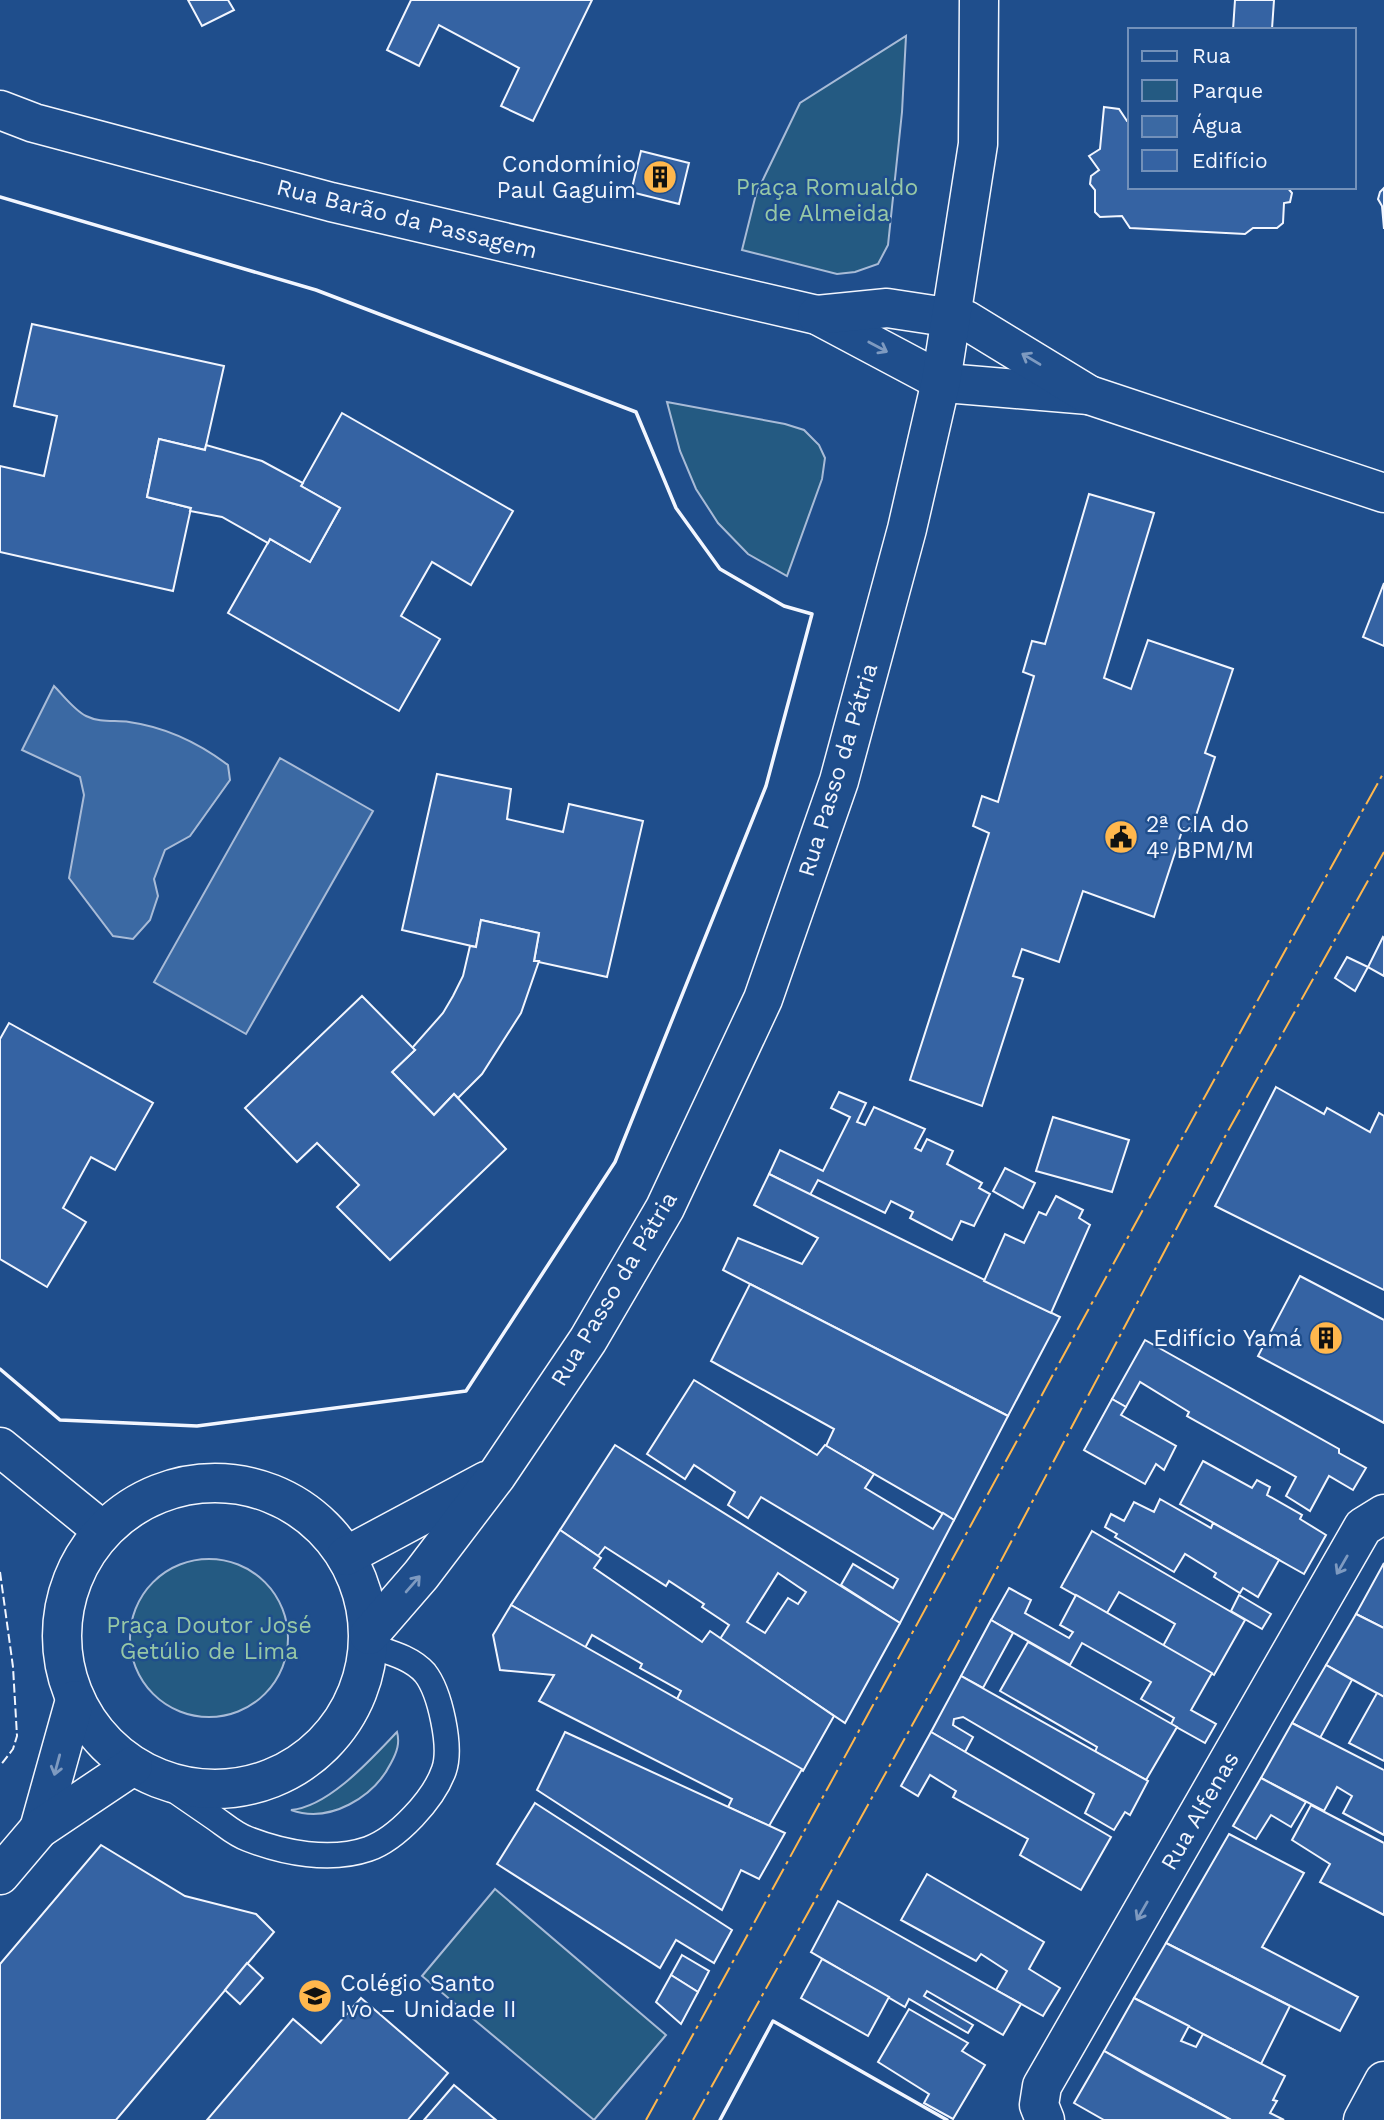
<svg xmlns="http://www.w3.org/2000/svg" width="1384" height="2120" viewBox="0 0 1384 2120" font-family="'Work Sans',sans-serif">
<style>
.green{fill:#245a82;stroke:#a8bbd7;stroke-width:2}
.water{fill:#3b69a3;stroke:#a8bbd7;stroke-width:2}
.building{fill:#3563a3;stroke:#f2f6ff;stroke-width:2;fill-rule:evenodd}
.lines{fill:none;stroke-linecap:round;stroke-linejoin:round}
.lane-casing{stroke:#f2f6ff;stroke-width:27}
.street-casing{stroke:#f2f6ff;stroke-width:41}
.lane{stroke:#1f4e8c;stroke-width:24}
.street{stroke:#1f4e8c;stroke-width:38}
.fence{stroke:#f2f6ff;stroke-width:2;stroke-dasharray:9 3.5;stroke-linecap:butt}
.wall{stroke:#f2f6ff;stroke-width:3.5}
.power{stroke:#ffb74d;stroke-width:2;stroke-dasharray:24 5 3.5 5;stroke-linecap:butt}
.oneway{stroke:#7e9ac0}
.labels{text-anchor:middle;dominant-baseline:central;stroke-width:5;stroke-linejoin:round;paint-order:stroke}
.poi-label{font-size:23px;fill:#f2f6ff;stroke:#1f4e8c;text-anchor:end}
.park-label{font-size:23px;fill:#97c8a6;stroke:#1f4e8c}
.street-label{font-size:23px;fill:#f2f6ff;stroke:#1f4e8c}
</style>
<rect width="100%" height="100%" fill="#1f4e8c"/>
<g class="green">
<path d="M 906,36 L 902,112 L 888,245 L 878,264 L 855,272 L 837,274 L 742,250 L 756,194 L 800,103 Z"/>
<path d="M 667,402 L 785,424 L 804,430 L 819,445 L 825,458 L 822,479 L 787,576 L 748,554 L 718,523 L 696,489 L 680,451 Z"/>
<circle cx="209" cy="1638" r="79"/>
<path d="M 397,1732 C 400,1743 397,1752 391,1763 C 374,1797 330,1824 291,1810 C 329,1807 372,1758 397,1732 Z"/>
<path d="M 495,1889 L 666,2035 L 594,2120 L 422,1976 Z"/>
</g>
<g class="water">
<path d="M 54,686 C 63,695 74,710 86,716 C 100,723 115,720 129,722 C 165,727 200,744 228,765 L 230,780 L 190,836 L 165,850 L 154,879 L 158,896 L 150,920 L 133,939 L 113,936 L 69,878 L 84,795 L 80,777 L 22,750 Z"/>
<path d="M 280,758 L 373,811 L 246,1034 L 154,982 Z"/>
</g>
<g class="building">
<path d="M 188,0 L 228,0 L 234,10 L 202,26 Z"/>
<path d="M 411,0 L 592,0 L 533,121 L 501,106 L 519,68 L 439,25 L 419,66 L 387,50 Z"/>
<path d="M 1235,0 L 1274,0 L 1272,29 L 1289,30 L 1233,30 Z"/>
<path d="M 1104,107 L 1119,109 L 1127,121 L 1130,121 L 1130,187 L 1287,187 L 1292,193 L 1290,202 L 1284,203 L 1283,223 L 1277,228 L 1253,228 L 1245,234 L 1130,228 L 1122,216 L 1100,217 L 1095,212 L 1095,190 L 1090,184 L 1091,176 L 1099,170 L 1089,156 L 1100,149 Z"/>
<path d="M 641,151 L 689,163 L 679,204 L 631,192 Z"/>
<path d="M 1384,188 L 1384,229 L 1382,206 L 1378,199 L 1380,192 Z"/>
<path d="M 32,324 L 224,366 L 205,450 L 159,439 L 147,497 L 191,508 L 173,591 L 0,552 L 0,466 L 44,476 L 57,416 L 14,406 Z"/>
<path d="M 342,413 L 513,511 L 471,585 L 432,562 L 401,616 L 440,639 L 399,711 L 228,613 L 270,539 L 310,562 L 340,508 L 301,486 Z"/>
<path d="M 159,439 L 205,450 L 206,445 L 262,461 L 303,483 L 301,486 L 340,508 L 310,562 L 270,539 L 268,543 L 222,517 L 190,511 L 191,508 L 147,497 Z"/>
<path d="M 1089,494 L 1154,513 L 1104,678 L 1131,689 L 1148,640 L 1233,669 L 1205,753 L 1215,757 L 1191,831 L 1183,828 L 1154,917 L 1083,891 L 1059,962 L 1022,949 L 1013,976 L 1023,979 L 982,1106 L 910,1080 L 989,833 L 973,826 L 982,796 L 998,802 L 1034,676 L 1023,672 L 1032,641 L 1045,644 Z"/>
<path d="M 1384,583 L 1384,646 L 1363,637 Z"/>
<path d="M 437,774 L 511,789 L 507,819 L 563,832 L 569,804 L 643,821 L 607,977 L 534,961 L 539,933 L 481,920 L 476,947 L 402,930 Z"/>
<path d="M 481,920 L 539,933 L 534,961 L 539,961 L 521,1013 L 482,1074 L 458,1098 L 454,1094 L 434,1115 L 392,1072 L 415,1050 L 412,1048 L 443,1013 L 453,996 L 463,976 L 470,946 L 476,947 Z"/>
<path d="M 1383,937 L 1384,938 L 1384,976 L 1368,967 Z"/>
<path d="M 1347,957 L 1368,967 L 1355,991 L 1335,978 Z"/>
<path d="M 362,996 L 415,1050 L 392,1072 L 434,1115 L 454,1094 L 506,1149 L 390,1260 L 337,1207 L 359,1185 L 317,1143 L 297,1162 L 245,1108 Z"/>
<path d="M 9,1023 L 153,1103 L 115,1170 L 91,1157 L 63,1208 L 86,1222 L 47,1287 L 0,1259 L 0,1039 Z"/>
<path d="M 1276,1087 L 1324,1114 L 1327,1108 L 1370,1132 L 1379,1113 L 1384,1116 L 1384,1290 L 1215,1206 Z"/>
<path d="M 839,1092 L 866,1103 L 857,1122 L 865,1125 L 874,1107 L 925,1129 L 915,1148 L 921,1151 L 927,1139 L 953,1151 L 947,1164 L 982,1183 L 979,1188 L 990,1194 L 974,1226 L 961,1221 L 952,1240 L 910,1218 L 913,1212 L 891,1201 L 885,1213 L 818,1180 L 810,1195 L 769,1174 L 780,1150 L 823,1171 L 850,1117 L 831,1108 Z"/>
<path d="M 1053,1117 L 1129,1140 L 1112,1192 L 1036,1171 Z"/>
<path d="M 1005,1168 L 1035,1183 L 1023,1208 L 993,1191 Z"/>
<path d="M 769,1174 L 1060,1317 L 1008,1416 L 723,1270 L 738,1238 L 802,1264 L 818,1238 L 754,1205 Z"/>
<path d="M 1056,1196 L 1083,1210 L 1079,1218 L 1090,1225 L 1051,1313 L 984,1281 L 1005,1234 L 1024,1243 L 1039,1212 L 1046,1215 Z"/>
<path d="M 1300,1276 L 1384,1320 L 1384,1423 L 1258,1356 Z"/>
<path d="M 750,1284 L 1008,1416 L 954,1520 L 826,1446 L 834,1429 L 711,1361 Z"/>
<path d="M 1145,1340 L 1339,1449 L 1339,1453 L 1366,1468 L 1353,1490 L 1329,1476 L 1310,1511 L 1286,1496 L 1296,1477 L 1187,1416 L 1189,1412 L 1140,1382 L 1126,1407 L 1112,1399 Z"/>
<path d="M 694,1380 L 817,1455 L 825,1445 L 874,1474 L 865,1488 L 933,1529 L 943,1513 L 954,1520 L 900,1623 L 841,1585 L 853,1564 L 893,1588 L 898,1579 L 761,1497 L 748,1518 L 728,1505 L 735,1492 L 694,1465 L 685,1479 L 647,1454 Z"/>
<path d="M 1112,1399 L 1126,1407 L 1121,1415 L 1176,1446 L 1164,1470 L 1156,1464 L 1145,1484 L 1084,1450 Z"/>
<path d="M 615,1445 L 900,1623 L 845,1723 L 720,1639 L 729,1625 L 702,1607 L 704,1604 L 669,1581 L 666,1586 L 605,1547 L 598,1556 L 560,1530 ZM 778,1573 L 806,1592 L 798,1604 L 788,1598 L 765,1633 L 747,1622 Z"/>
<path d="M 1203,1461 L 1252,1488 L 1257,1480 L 1270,1487 L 1267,1495 L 1302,1515 L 1300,1519 L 1326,1535 L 1304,1574 L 1180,1504 Z"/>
<path d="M 1160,1499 L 1211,1528 L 1213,1523 L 1279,1560 L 1258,1597 L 1243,1588 L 1240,1593 L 1214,1577 L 1216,1573 L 1185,1554 L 1174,1572 L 1115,1537 L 1117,1534 L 1105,1527 L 1111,1514 L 1124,1521 L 1134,1502 L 1154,1512 Z"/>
<path d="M 560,1530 L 601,1558 L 594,1568 L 702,1642 L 710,1631 L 834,1716 L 803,1771 L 677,1699 L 681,1691 L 640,1668 L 642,1664 L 592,1635 L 585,1648 L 511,1605 Z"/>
<path d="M 1092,1531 L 1245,1620 L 1214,1675 L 1163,1646 L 1175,1624 L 1119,1592 L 1107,1613 L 1061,1587 Z"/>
<path d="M 1384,1563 L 1384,1628 L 1356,1614 Z"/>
<path d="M 1009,1588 L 1031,1600 L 1025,1613 L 1069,1638 L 1073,1632 L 1060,1625 L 1076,1595 L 1212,1673 L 1191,1710 L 1216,1724 L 1205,1743 L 1171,1724 L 1174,1718 L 1141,1699 L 1151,1682 L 1082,1643 L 1070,1665 L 991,1620 Z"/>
<path d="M 1239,1595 L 1271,1614 L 1262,1629 L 1231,1611 Z"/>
<path d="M 511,1605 L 802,1769 L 769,1826 L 728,1807 L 732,1799 L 539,1701 L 554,1675 L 500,1670 L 493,1635 Z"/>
<path d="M 1356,1614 L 1384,1628 L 1384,1697 L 1326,1665 Z"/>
<path d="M 991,1620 L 1013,1633 L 983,1688 L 961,1676 Z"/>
<path d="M 1028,1642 L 1177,1727 L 1146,1780 L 1095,1752 L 1097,1747 L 1000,1691 Z"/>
<path d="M 1326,1665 L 1352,1680 L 1320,1738 L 1292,1723 Z"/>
<path d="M 961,1676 L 1148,1781 L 1130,1815 L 1125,1812 L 1114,1830 L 1085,1813 L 1094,1794 L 963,1717 L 954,1719 L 953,1725 L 973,1737 L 965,1752 L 931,1732 Z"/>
<path d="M 1377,1693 L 1384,1697 L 1384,1761 L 1349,1743 Z"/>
<path d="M 1292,1723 L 1384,1770 L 1384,1835 L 1343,1813 L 1352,1796 L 1337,1787 L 1324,1811 L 1261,1778 Z"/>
<path d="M 565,1732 L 785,1833 L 759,1879 L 741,1870 L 722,1910 L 537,1790 Z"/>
<path d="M 931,1732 L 1111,1837 L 1081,1890 L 1020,1855 L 1028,1839 L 953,1797 L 956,1791 L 930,1775 L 918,1796 L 901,1786 Z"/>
<path d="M 1261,1778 L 1306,1802 L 1291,1827 L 1271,1815 L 1256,1839 L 1233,1826 Z"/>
<path d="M 535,1803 L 732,1930 L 714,1963 L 676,1940 L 660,1968 L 497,1864 Z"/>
<path d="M 1311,1805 L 1384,1843 L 1384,1915 L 1320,1882 L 1330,1864 L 1292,1840 Z"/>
<path d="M 1229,1834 L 1304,1873 L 1262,1947 L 1358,1997 L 1340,2031 L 1166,1943 Z"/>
<path d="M 101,1845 L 185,1896 L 256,1914 L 274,1932 L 116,2120 L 0,2120 L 0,1964 Z"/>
<path d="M 927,1874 L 1044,1942 L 1029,1969 L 1060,1988 L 1043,2016 L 996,1990 L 1007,1971 L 981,1954 L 976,1961 L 901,1920 Z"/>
<path d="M 838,1901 L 1021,2004 L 1003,2035 L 927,1991 L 924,1996 L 973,2025 L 968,2033 L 909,1999 L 905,2007 L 811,1952 Z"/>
<path d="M 1166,1943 L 1290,2006 L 1261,2064 L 1134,1998 Z"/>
<path d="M 682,1955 L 709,1971 L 698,1992 L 671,1975 Z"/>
<path d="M 822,1959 L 889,1997 L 868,2036 L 801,1998 Z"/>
<path d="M 247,1963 L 263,1978 L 240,2004 L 225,1990 Z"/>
<path d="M 671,1975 L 698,1992 L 681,2024 L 656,2002 Z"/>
<path d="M 361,1998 L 448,2073 L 408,2120 L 207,2120 L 293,2019 L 321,2043 Z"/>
<path d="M 1134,1998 L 1189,2026 L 1181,2041 L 1196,2047 L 1203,2034 L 1285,2076 L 1273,2100 L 1277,2101 L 1270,2113 L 1284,2120 L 1231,2120 L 1104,2051 Z"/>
<path d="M 909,2009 L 968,2043 L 962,2051 L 985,2065 L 953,2119 L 924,2103 L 929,2094 L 878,2062 Z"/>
<path d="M 1104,2051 L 1143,2073 L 1231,2120 L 1104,2120 L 1074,2103 Z"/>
<path d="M 454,2085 L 496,2120 L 424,2120 Z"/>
</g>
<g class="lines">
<g class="lane-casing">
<path id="lane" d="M 155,1777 C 175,1791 196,1805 216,1819 C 226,1826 236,1835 248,1839 C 284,1853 330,1862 368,1849 C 397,1839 434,1799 444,1770 C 452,1747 440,1692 425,1673 C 411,1657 388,1652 368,1645"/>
</g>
<g class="street-casing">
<g id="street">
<path d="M 0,110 L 34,123 L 331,202 L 817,315 L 941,381 L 957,384 L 1089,395"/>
<path d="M 817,315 L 887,308 L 966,320 L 1089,395 L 1384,493"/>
<path d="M 0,1447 L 102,1530"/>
<circle cx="215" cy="1636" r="153"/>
<path d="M 346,1556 L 486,1481"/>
<path d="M 369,1635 L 421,1575 L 497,1475 L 588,1340 L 665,1208 L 763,999 L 839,781 L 907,529 L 941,381 L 978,144 L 979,0"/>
<path d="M 39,1829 L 75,1700"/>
<path d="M 0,1875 L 39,1829 L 133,1766"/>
<path d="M 1045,2120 L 1039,2105 L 1042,2086 L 1363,1527 L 1384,1514"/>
<path d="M 1363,2120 L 1384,2081"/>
</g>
</g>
<use href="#lane" class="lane"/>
<use href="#street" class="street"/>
<path class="fence" d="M 0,1572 L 13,1667 L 17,1736 L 13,1749 L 0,1766"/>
<g class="wall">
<path d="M 0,197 L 316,290 L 636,412 L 676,508 L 720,569 L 784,606 L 812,614 L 766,786 L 615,1162 L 466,1391 L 197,1426 L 60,1420 L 0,1369"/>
<path d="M 720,2120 L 773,2021 L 947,2120"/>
</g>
<g class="power">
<path d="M 646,2120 C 893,1671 1135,1220 1384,772"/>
<path d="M 693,2120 L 955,1648 L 1228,1131 L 1384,852"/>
</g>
</g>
<defs><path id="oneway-shaft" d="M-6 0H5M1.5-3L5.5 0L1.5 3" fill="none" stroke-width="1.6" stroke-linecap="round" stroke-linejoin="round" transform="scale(1.75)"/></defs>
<g class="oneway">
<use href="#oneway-shaft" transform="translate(878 347) rotate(28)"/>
<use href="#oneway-shaft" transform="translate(1031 359) rotate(-149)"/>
<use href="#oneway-shaft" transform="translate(1342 1565) rotate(120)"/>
<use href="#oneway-shaft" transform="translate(413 1584) rotate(-49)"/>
<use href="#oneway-shaft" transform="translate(57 1765) rotate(105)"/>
<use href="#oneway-shaft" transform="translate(1142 1911) rotate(120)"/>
</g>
<defs>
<g id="building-disc" transform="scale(1.75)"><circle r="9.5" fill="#ffb74d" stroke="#1f4e8c"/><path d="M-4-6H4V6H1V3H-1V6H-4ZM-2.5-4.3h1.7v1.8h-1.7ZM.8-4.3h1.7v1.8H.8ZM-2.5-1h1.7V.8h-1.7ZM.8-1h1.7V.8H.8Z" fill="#111"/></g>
<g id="civic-disc" transform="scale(1.75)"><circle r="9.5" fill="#ffb74d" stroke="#1f4e8c"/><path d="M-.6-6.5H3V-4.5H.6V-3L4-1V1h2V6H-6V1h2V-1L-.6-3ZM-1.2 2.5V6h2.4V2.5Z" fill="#111"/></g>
<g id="school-disc" transform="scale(1.75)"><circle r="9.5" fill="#ffb74d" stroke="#1f4e8c"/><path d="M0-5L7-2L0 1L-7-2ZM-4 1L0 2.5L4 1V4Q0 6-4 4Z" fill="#111"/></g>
</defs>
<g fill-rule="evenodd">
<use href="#building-disc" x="660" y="177"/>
<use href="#civic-disc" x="1121" y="837"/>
<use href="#building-disc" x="1326" y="1338"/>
<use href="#school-disc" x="315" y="1996"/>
</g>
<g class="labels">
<g class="poi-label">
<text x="636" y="164">Condomínio<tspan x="636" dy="26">Paul Gaguim</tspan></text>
<text x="1146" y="824" text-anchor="start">2ª CIA do<tspan x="1146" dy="26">4º BPM/M</tspan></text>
<text x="1302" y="1338">Edifício Yamá</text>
<text x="340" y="1983" text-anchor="start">Colégio Santo<tspan x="340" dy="26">Ivo – Unidade II</tspan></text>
</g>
<g class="park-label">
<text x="827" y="187">Praça Romualdo<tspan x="827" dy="26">de Almeida</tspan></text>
<text x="209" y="1625">Praça Doutor José<tspan x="209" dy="26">Getúlio de Lima</tspan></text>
</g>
<g class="street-label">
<text transform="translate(407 219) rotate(14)">Rua Barão da Passagem</text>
<text transform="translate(838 770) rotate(-73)">Rua Passo da Pátria</text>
<text transform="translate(614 1289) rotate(-59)">Rua Passo da Pátria</text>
<text transform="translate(1200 1811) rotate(-60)">Rua Alfenas</text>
</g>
</g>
<rect x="1128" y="28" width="228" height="161" fill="#1f4e8c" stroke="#7391ba" stroke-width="2"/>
<rect x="1142" y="51" width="35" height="10" fill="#1f4e8c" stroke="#7391ba" stroke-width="2"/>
<text x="1192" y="63" font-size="21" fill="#f2f6ff">Rua</text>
<rect x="1142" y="80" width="35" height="21" fill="#245a82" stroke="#7391ba" stroke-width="2"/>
<text x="1192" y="98" font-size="21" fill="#f2f6ff">Parque</text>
<rect x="1142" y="116" width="35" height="21" fill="#3b69a3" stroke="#7391ba" stroke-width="2"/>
<text x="1192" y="133" font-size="21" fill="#f2f6ff">Água</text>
<rect x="1142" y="150" width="35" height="21" fill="#3563a3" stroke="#7391ba" stroke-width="2"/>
<text x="1192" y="168" font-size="21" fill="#f2f6ff">Edifício</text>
</svg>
